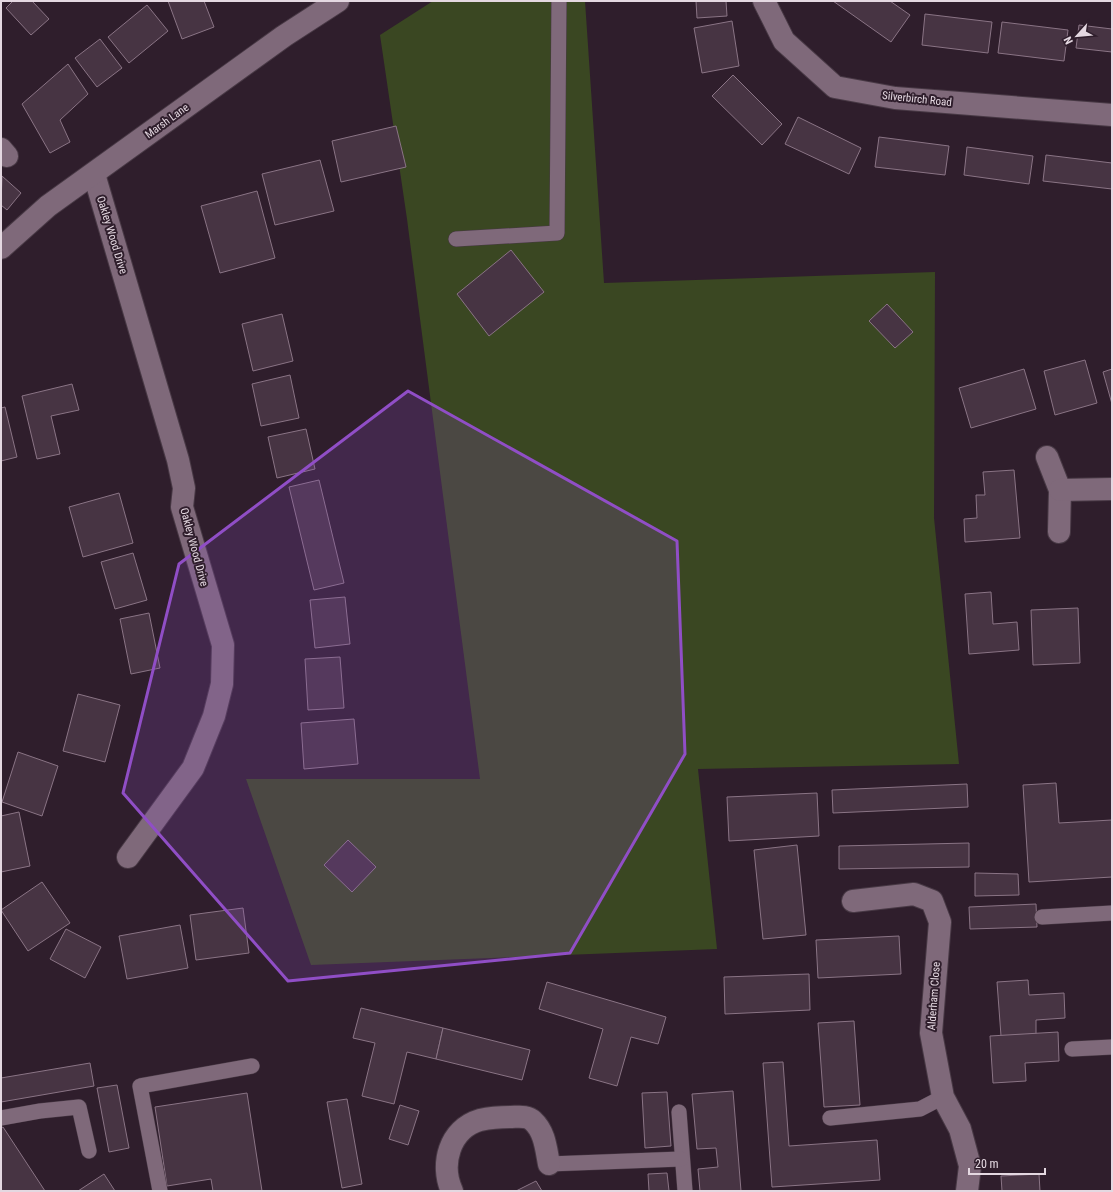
<svg xmlns="http://www.w3.org/2000/svg" width="1113" height="1192" viewBox="0 0 1113 1192" font-family="'Roboto Condensed',sans-serif">
<style>
.green{fill:#3a4722}
.building{fill:#473443;stroke:#8a7485}
.lines{fill:none;stroke-linecap:round;stroke-linejoin:round}
.lane-casing{stroke:#483945;stroke-width:16}
.street-casing{stroke:#483945;stroke-width:24}
.lane{stroke:#7f697a;stroke-width:15}
.street{stroke:#7f697a;stroke-width:22}
.marked{fill:#904ec6;fill-opacity:0.2;stroke:#904ec6;stroke-width:3;stroke-linejoin:round}
.labels{text-anchor:middle;dominant-baseline:central;stroke-width:4;stroke-linejoin:round;paint-order:stroke}
.street-label{font-size:11px;fill:#e4d8e1;stroke:#2f1e2c}
</style>
<rect width="100%" height="100%" fill="#2f1e2c"/>
<path class="green" d="M 433,1 L 585,1 L 604,283 L 935,272 L 934,518 L 959,764 L 698,769 L 717,949 L 311,965 L 246,779 L 480,779 L 407,219 L 380,35 Z"/>
<g class="building">
<path d="M 13,1 L 32,1 L 49,19 L 31,35 L 6,8 Z"/>
<path d="M 168,1 L 204,1 L 214,27 L 182,39 Z"/>
<path d="M 696,1 L 726,1 L 727,16 L 697,18 Z"/>
<path d="M 833,1 L 890,1 L 910,15 L 891,42 Z"/>
<path d="M 147,5 L 168,31 L 129,63 L 108,37 Z"/>
<path d="M 925,14 L 992,22 L 988,53 L 922,45 Z"/>
<path d="M 732,21 L 739,66 L 702,73 L 694,28 Z"/>
<path d="M 1002,22 L 1068,30 L 1064,61 L 998,53 Z"/>
<path d="M 1079,25 L 1112,29 L 1112,52 L 1076,48 Z"/>
<path d="M 100,39 L 122,68 L 97,87 L 75,58 Z"/>
<path d="M 68,64 L 88,94 L 60,120 L 70,142 L 50,153 L 22,104 Z"/>
<path d="M 733,75 L 782,124 L 762,145 L 712,96 Z"/>
<path d="M 798,117 L 861,148 L 849,174 L 785,144 Z"/>
<path d="M 396,126 L 406,167 L 341,182 L 332,141 Z"/>
<path d="M 879,137 L 949,146 L 945,175 L 875,167 Z"/>
<path d="M 967,147 L 1033,156 L 1029,184 L 964,175 Z"/>
<path d="M 1046,155 L 1112,163 L 1112,189 L 1043,181 Z"/>
<path d="M 320,160 L 334,211 L 275,225 L 262,174 Z"/>
<path d="M 2,176 L 21,193 L 7,210 L 1,205 Z"/>
<path d="M 257,191 L 275,258 L 220,273 L 201,206 Z"/>
<path d="M 511,250 L 544,292 L 489,336 L 457,294 Z"/>
<path d="M 887,304 L 913,332 L 895,348 L 869,321 Z"/>
<path d="M 282,314 L 293,361 L 253,371 L 242,324 Z"/>
<path d="M 1085,360 L 1097,403 L 1055,415 L 1044,371 Z"/>
<path d="M 1024,369 L 1036,409 L 971,428 L 959,388 Z"/>
<path d="M 1112,369 L 1112,404 L 1103,372 Z"/>
<path d="M 290,375 L 299,418 L 261,426 L 252,384 Z"/>
<path d="M 72,384 L 79,410 L 51,416 L 60,454 L 37,459 L 22,396 Z"/>
<path d="M 5,407 L 17,457 L 1,461 L 1,408 Z"/>
<path d="M 306,429 L 315,469 L 277,478 L 268,437 Z"/>
<path d="M 1014,470 L 1020,538 L 965,542 L 964,519 L 977,518 L 976,495 L 985,495 L 983,472 Z"/>
<path d="M 319,480 L 344,583 L 314,590 L 289,487 Z"/>
<path d="M 119,493 L 133,543 L 83,557 L 69,507 Z"/>
<path d="M 133,553 L 147,600 L 115,609 L 101,562 Z"/>
<path d="M 991,592 L 993,624 L 1017,622 L 1019,650 L 969,654 L 965,594 Z"/>
<path d="M 345,597 L 350,644 L 315,648 L 310,600 Z"/>
<path d="M 1078,608 L 1080,663 L 1033,665 L 1031,610 Z"/>
<path d="M 149,613 L 160,668 L 131,674 L 120,619 Z"/>
<path d="M 340,657 L 344,708 L 308,710 L 305,659 Z"/>
<path d="M 78,694 L 120,705 L 105,762 L 63,751 Z"/>
<path d="M 354,719 L 358,764 L 304,769 L 301,723 Z"/>
<path d="M 18,752 L 58,766 L 42,816 L 2,802 Z"/>
<path d="M 1056,783 L 1059,823 L 1112,820 L 1112,877 L 1029,882 L 1023,785 Z"/>
<path d="M 967,784 L 968,807 L 833,813 L 832,790 Z"/>
<path d="M 817,793 L 819,836 L 729,841 L 727,797 Z"/>
<path d="M 19,812 L 30,866 L 1,872 L 1,816 Z"/>
<path d="M 348,840 L 376,867 L 352,892 L 324,865 Z"/>
<path d="M 969,843 L 969,867 L 839,869 L 839,846 Z"/>
<path d="M 797,845 L 806,935 L 763,939 L 754,850 Z"/>
<path d="M 975,873 L 1018,874 L 1019,895 L 975,896 Z"/>
<path d="M 42,882 L 70,923 L 28,951 L 1,910 Z"/>
<path d="M 1036,904 L 1037,927 L 970,929 L 969,907 Z"/>
<path d="M 243,908 L 249,953 L 196,960 L 190,915 Z"/>
<path d="M 180,925 L 188,968 L 127,979 L 119,936 Z"/>
<path d="M 66,929 L 101,947 L 85,978 L 50,959 Z"/>
<path d="M 899,936 L 901,974 L 818,978 L 816,940 Z"/>
<path d="M 809,974 L 810,1010 L 725,1014 L 724,977 Z"/>
<path d="M 1028,980 L 1029,995 L 1064,993 L 1065,1018 L 1036,1020 L 1036,1034 L 1001,1036 L 997,982 Z"/>
<path d="M 547,982 L 666,1017 L 658,1044 L 631,1037 L 617,1086 L 589,1078 L 603,1029 L 539,1009 Z"/>
<path d="M 361,1008 L 443,1028 L 436,1059 L 407,1052 L 394,1104 L 362,1096 L 375,1043 L 353,1038 Z"/>
<path d="M 854,1021 L 860,1105 L 824,1107 L 818,1023 Z"/>
<path d="M 443,1028 L 530,1050 L 522,1080 L 436,1059 Z"/>
<path d="M 1058,1032 L 1059,1061 L 1025,1063 L 1026,1081 L 993,1083 L 990,1036 Z"/>
<path d="M 783,1062 L 789,1146 L 877,1140 L 880,1180 L 772,1187 L 763,1063 Z"/>
<path d="M 90,1063 L 94,1086 L 1,1102 L 1,1078 Z"/>
<path d="M 117,1085 L 129,1148 L 109,1152 L 97,1088 Z"/>
<path d="M 733,1091 L 741,1191 L 700,1191 L 698,1169 L 718,1167 L 716,1148 L 697,1149 L 692,1094 Z"/>
<path d="M 667,1092 L 671,1146 L 645,1148 L 642,1093 Z"/>
<path d="M 247,1093 L 262,1191 L 213,1191 L 211,1179 L 167,1186 L 155,1107 Z"/>
<path d="M 347,1099 L 362,1184 L 342,1188 L 327,1102 Z"/>
<path d="M 400,1105 L 419,1111 L 408,1145 L 389,1139 Z"/>
<path d="M 3,1127 L 45,1191 L 1,1191 L 1,1128 Z"/>
<path d="M 667,1173 L 669,1191 L 649,1191 L 648,1174 Z"/>
<path d="M 104,1174 L 115,1191 L 78,1191 Z"/>
<path d="M 1039,1174 L 1040,1191 L 1002,1191 L 1001,1176 Z"/>
<path d="M 536,1181 L 542,1191 L 516,1191 Z"/>
</g>
<g class="lines">
<g class="lane-casing">
<g id="lane">
<path d="M 456,239 L 557,233 L 559,1"/>
<path d="M 1042,917 L 1112,913"/>
<path d="M 1072,1049 L 1112,1047"/>
<path d="M 679,1112 L 685,1191"/>
<path d="M 1,1118 L 40,1111 L 79,1107 L 89,1151"/>
<path d="M 830,1118 L 920,1109 L 943,1097"/>
<path d="M 549,1164 L 681,1159"/>
<path d="M 160,1191 L 140,1086 L 252,1066"/>
</g>
</g>
<g class="street-casing">
<g id="street">
<path d="M 764,1 L 784,41 L 835,87 L 895,98 L 1112,115"/>
<path d="M 1,149 L 7,156"/>
<path d="M 94,174 L 178,460 L 184,488 L 182,507 L 223,645 L 222,684 L 214,716 L 193,768 L 128,857"/>
<path d="M 1,248 L 48,206 L 284,36 L 338,1"/>
<path d="M 1047,457 L 1060,490 L 1059,532"/>
<path d="M 1060,490 L 1112,489"/>
<path d="M 853,901 L 914,894 L 932,901 L 940,922 L 931,1033 L 943,1097 L 960,1129 L 970,1166 L 967,1191"/>
<path d="M 452,1191 C 440,1165 449,1129 480,1120 C 489,1118 501,1117 510,1117 C 518,1117 527,1115 533,1121 C 545,1132 546,1149 549,1164"/>
</g>
</g>
<use href="#lane" class="lane"/>
<use href="#street" class="street"/>
</g>
<path class="marked" d="M 408,391 L 677,541 L 685,754 L 570,953 L 288,981 L 123,793 L 179,564 Z"/>
<g class="labels">
<g class="street-label">
<text transform="translate(917 99) rotate(6)">Silverbirch Road</text>
<text transform="translate(167 121) rotate(-36)">Marsh Lane</text>
<text transform="translate(112 235) rotate(73)">Oakley Wood Drive</text>
<text transform="translate(194 547) rotate(75)">Oakley Wood Drive</text>
<text transform="translate(934 996) rotate(-86)">Alderham Close</text>
</g>
</g>
<rect width="1113" height="1192" fill="none" stroke="#e4d8e1" stroke-width="4"/>
<g transform="translate(1077 36) rotate(243)" stroke="#2f1e2c" stroke-width="3" paint-order="stroke">
<path d="M0-3L7 15L0 10L-7 15Z" fill="#e4d8e1"/>
<text y="-6" font-size="11" font-weight="bold" text-anchor="middle" fill="#e4d8e1">N</text>
</g>
<path d="M969 1168v6h76v-6" fill="none" stroke="#e4d8e1" stroke-width="2"/>
<text x="975" y="1168" font-size="12" fill="#e4d8e1" stroke="#2f1e2c" stroke-width="3" paint-order="stroke">20 m</text>
</svg>
